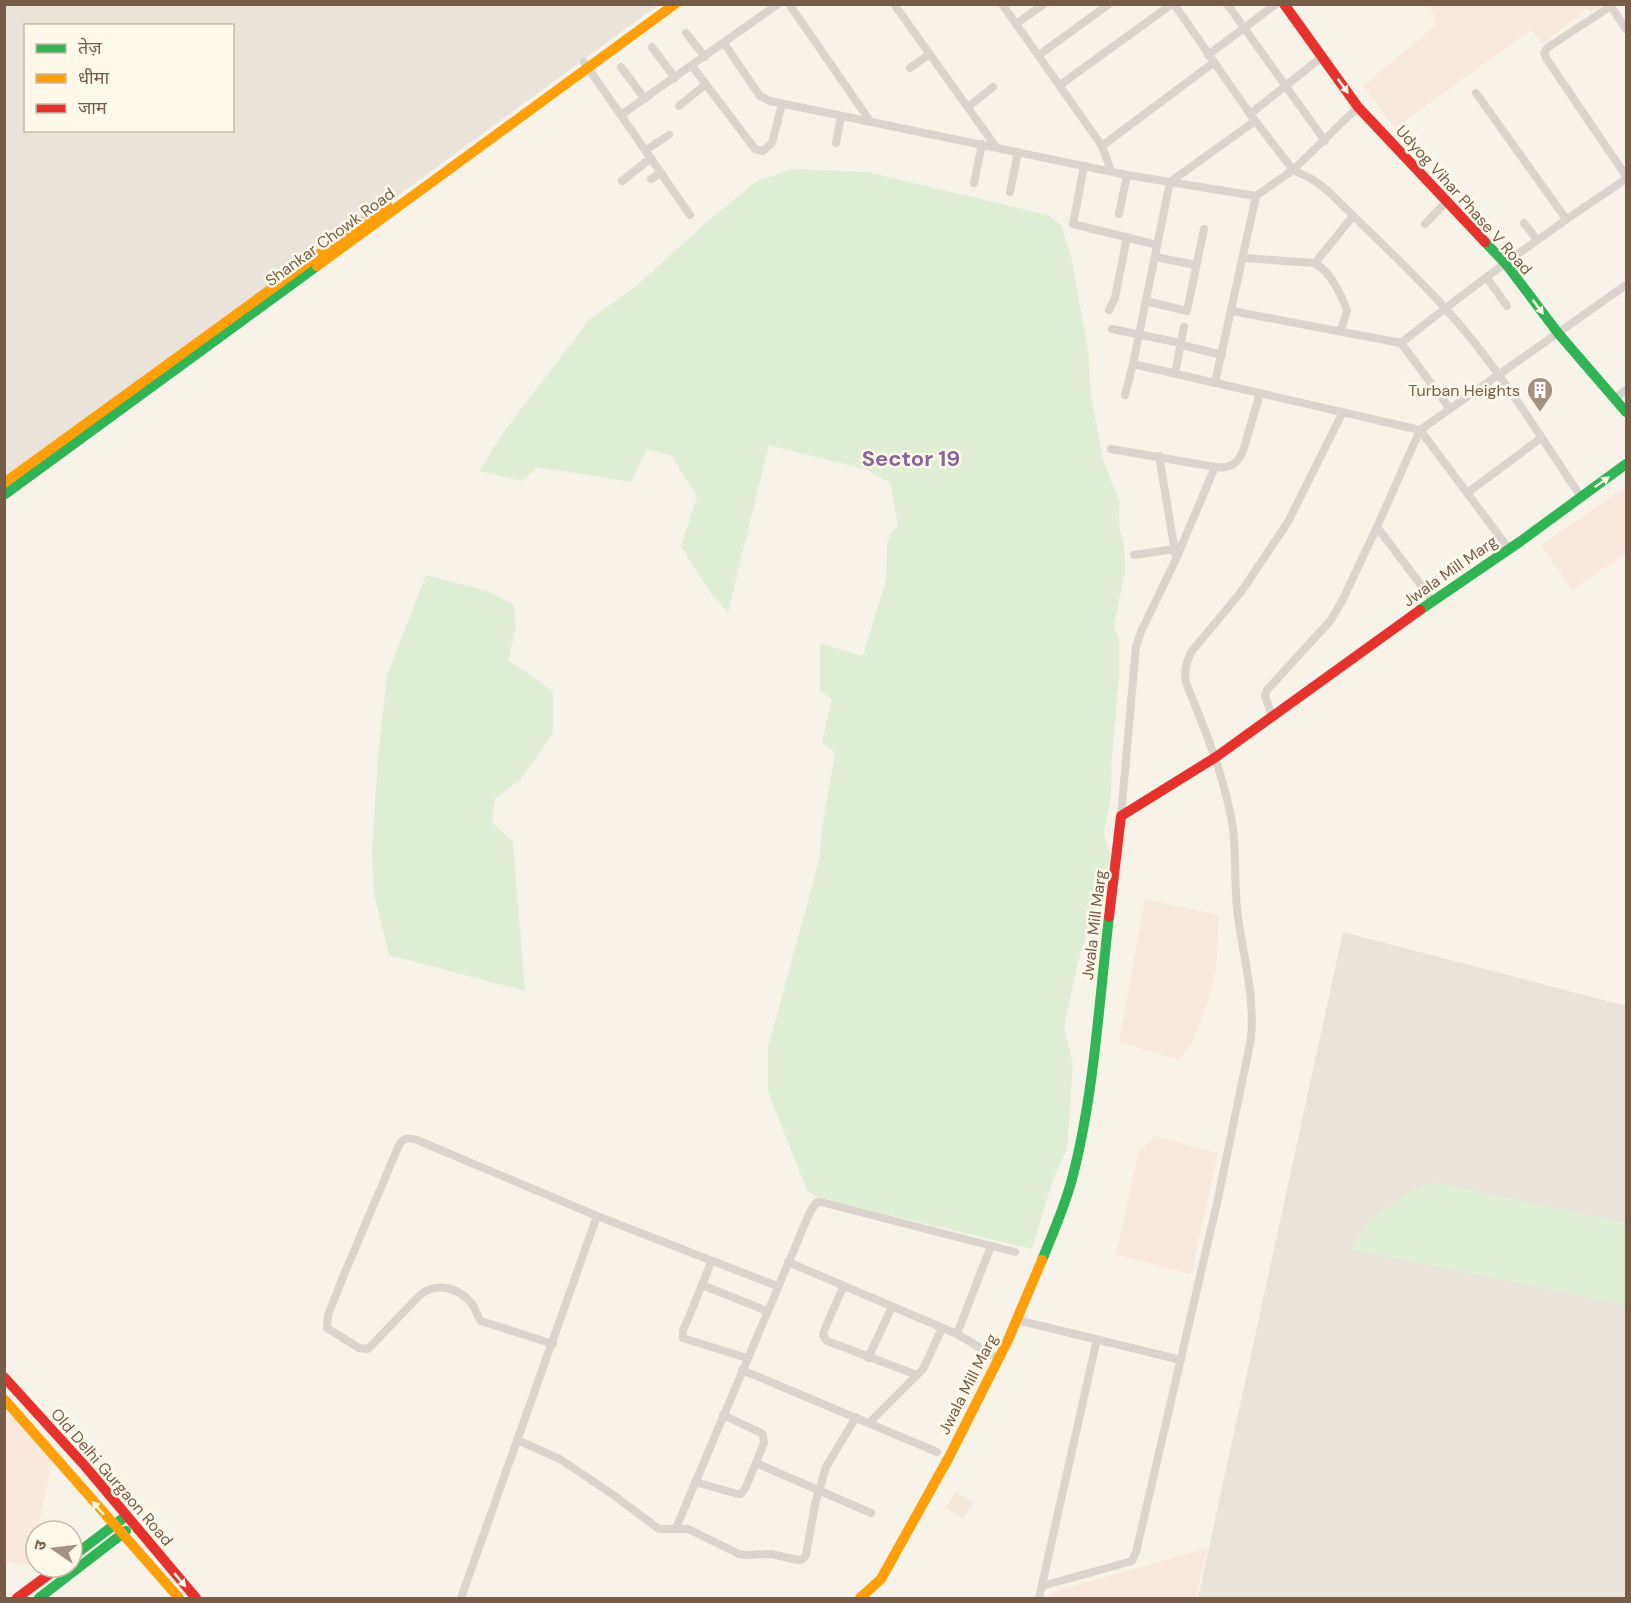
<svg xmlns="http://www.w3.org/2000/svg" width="1631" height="1603" viewBox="0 0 1631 1603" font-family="'DM Sans','Noto Sans Devanagari',sans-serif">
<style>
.residential{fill:#f3ead9}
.commercial{fill:#f8e9dc}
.industrial{fill:#eae3da;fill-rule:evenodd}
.green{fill:#e0efd3}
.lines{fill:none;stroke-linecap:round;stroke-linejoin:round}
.street{stroke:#dbd3cd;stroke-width:8}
.fast{stroke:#30b455;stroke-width:10}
.slow{stroke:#ff9f0a;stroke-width:10}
.jam{stroke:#e5322d;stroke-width:10}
.oneway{fill:#fff9ea}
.labels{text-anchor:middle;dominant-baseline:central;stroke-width:5;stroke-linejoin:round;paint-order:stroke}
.street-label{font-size:16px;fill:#775d48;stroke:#fff9ea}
.poi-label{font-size:16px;fill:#775d48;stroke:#fff9ea;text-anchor:end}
.district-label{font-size:22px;font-weight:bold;fill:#8d639b;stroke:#fff9ea}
</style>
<rect width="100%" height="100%" fill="#f7f3e9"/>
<path class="residential" d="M 956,1491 L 974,1503 L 963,1519 L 946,1508 Z"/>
<g class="commercial">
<path d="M 1430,5 L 1430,4 L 1604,5 L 1591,12 L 1587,8 L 1543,44 L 1531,30 L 1395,128 L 1363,86 L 1436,25 Z"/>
<path d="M 1626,487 L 1626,553 L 1572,590 L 1541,545 Z"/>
<path d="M 1145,899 L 1219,915 L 1216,971 L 1209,997 L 1194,1039 L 1180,1060 L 1119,1042 Z"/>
<path d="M 1155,1136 L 1218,1153 L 1191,1275 L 1116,1254 L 1139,1151 Z"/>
<path d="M 4,1407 L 53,1459 L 29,1566 L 5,1561 Z"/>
<path d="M 1207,1548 L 1196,1598 L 1049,1598 L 1050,1593 Z"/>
</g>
<g class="industrial">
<path d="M 5,5 L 658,5 L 5,484 ZM 26,26 L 232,26 L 232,130 L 26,130 Z"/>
<path d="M 1343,932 L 1626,1006 L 1626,1598 L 1198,1598 Z"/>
</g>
<g class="green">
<path d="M 792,169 L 867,172 L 1048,215 L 1061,225 L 1071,256 L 1088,350 L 1091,396 L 1103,459 L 1120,503 L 1119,524 L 1124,544 L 1125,572 L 1114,626 L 1119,641 L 1119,678 L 1112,757 L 1111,797 L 1104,833 L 1111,857 L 1078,962 L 1064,1028 L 1073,1064 L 1067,1149 L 1053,1180 L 1032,1249 L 818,1198 L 807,1190 L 768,1092 L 768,1048 L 820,857 L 822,828 L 835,753 L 822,742 L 832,699 L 820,691 L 820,643 L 863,656 L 886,580 L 887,544 L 891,533 L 898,526 L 890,483 L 867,470 L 769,445 L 728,612 L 710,592 L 681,546 L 697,497 L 672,456 L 647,449 L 631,482 L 537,467 L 522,481 L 479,471 L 503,433 L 589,320 L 636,286 L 707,222 L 757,181 Z"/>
<path d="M 426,575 L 488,591 L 514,605 L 516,627 L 508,660 L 553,691 L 553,733 L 520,780 L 495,799 L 492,822 L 513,842 L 525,991 L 389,955 L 374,894 L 372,851 L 378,755 L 387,675 Z"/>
<path d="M 1433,1182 L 1626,1223 L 1626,1305 L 1351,1249 L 1369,1221 L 1410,1191 Z"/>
</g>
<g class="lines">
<g class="street">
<path d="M 789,4 L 870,121"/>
<path d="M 894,4 L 996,147"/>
<path d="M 1002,4 L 1102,146 L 1111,171"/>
<path d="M 1174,4 L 1250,114 L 1293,170 L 1312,179 L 1328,191 C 1367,230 1408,267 1445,308 C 1497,365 1538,433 1581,497"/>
<path d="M 1227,4 L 1325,141"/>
<path d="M 1016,24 L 1044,4"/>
<path d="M 1626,29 L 1612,8 L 1608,8 L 1547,48 L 1544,53 L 1546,58 L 1626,176"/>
<path d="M 686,33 L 705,57"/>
<path d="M 724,43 L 760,96 L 770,101 L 1127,175 L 1256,196 L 1293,170 L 1358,107"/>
<path d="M 652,47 L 675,78"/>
<path d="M 1039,55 L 1109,4"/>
<path d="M 1208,55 L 1276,4"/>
<path d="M 584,62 L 690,215"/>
<path d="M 692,66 L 755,149 L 763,151 L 772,143 L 782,104"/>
<path d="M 621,67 L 645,99"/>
<path d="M 910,68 L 930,54"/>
<path d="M 1060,85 L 1172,4"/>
<path d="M 1476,93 L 1566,219"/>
<path d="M 679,106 L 706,84"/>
<path d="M 968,107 L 993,87"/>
<path d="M 1250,114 L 1322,57"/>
<path d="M 621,115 L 778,4"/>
<path d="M 836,143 L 841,116"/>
<path d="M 1102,146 L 1213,63"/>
<path d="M 646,150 L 669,135"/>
<path d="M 1084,166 L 1073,224 L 1157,245"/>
<path d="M 651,179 L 661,173"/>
<path d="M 622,181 L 651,158"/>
<path d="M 974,183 L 982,144"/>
<path d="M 1010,192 L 1018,152"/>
<path d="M 1119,214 L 1127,175"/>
<path d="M 1524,223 L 1537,240"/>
<path d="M 1425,224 L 1447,201"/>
<path d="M 1155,257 L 1196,265"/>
<path d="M 1243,258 L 1315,263 C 1331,273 1340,292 1347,310 L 1341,331"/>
<path d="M 1315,263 L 1353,216"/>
<path d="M 1487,278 L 1507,306"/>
<path d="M 1146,301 L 1187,311 L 1204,229"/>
<path d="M 1109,310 L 1115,298 L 1127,237"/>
<path d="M 1232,311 L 1401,343 C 1474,285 1549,230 1626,179"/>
<path d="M 1112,329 L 1181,343"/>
<path d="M 1401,343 L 1450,409"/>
<path d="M 1186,346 L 1222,355"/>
<path d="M 1133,364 L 1420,430 L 1509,549"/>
<path d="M 1175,373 L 1184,327"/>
<path d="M 1215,383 L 1256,196"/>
<path d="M 1125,395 L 1133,364 L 1170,182 L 1255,121"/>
<path d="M 1615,398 L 1626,390"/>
<path d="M 1111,449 L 1215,467 C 1230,469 1237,464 1243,451 L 1260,393"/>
<path d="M 1159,456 L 1176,558"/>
<path d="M 1467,493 L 1541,438"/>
<path d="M 1377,527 L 1433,601"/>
<path d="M 1134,555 L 1174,549"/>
<path d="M 1272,716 L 1265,696 L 1267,690 L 1331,620 L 1343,599 L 1377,527 L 1420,430 L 1626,285"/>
<path d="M 1121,816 L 1136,646 L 1141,632 L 1176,559 L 1215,467"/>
<path d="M 788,1262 L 957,1334 L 999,1359"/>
<path d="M 702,1285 L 711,1262"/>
<path d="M 843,1287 L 824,1331 L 823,1335 L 827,1341 L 917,1375 L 923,1369 L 942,1328"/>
<path d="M 1017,1320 L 1181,1360"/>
<path d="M 957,1334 L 991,1246"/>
<path d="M 553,1344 L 481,1321 C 477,1316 476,1309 472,1304 C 460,1288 436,1281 420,1295 L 368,1349 L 359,1348 L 327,1328 L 328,1315 L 343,1277 L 399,1145 C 404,1137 408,1138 417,1140 L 597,1216 L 777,1286"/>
<path d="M 747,1358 L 683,1338 L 683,1331 L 702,1285 L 767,1311"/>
<path d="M 868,1358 L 892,1307"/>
<path d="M 742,1370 L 937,1452"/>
<path d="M 869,1423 L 917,1375"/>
<path d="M 517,1440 L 560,1459 L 612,1494 L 659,1529 L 688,1529 L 739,1554 L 746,1555 L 771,1554 L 798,1560 L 803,1559 L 806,1555 L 815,1504 L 826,1467 L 856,1417"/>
<path d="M 756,1463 L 871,1513"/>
<path d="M 695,1482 L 738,1494 L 741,1494 L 746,1487 L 764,1443 L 763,1434 L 723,1415"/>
<path d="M 676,1528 L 810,1212 L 816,1203 L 821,1202 L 1015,1252"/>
<path d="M 1042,1586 L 1132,1561 L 1136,1552 L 1217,1203 L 1251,1039 C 1255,996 1244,960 1238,917 C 1233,884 1238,850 1231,817 C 1222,770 1204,727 1186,683 C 1184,670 1186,662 1192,651 L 1241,592 L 1288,522 L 1343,412"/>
<path d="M 461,1598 L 597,1216"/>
<path d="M 1039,1598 L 1097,1339"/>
</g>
<g class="fast">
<path d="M 1485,242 L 1506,264 L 1558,333 L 1626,412"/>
<path d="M 4,495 L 317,266"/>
<path d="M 1420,610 L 1521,541 L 1626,464"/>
<path d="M 1042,1260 C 1053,1233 1065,1206 1072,1179 C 1094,1096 1099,1002 1109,917"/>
<path d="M 72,1557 L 126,1516"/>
<path d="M 39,1598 L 126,1531"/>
</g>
<g class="slow">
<path d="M 317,266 L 675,4"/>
<path d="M 4,483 L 387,205"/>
<path d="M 4,1399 L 179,1598"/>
<path d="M 860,1598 L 881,1579 L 949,1457 L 1008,1340 L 1042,1260"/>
</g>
<g class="jam">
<path d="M 1284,4 L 1358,107 L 1485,242"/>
<path d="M 1109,917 L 1121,816 L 1216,757 L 1420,610"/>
<path d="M 4,1377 L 85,1466 L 196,1598"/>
<path d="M 17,1598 L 59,1567"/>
</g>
</g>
<defs><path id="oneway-solid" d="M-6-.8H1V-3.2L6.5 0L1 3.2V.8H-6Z" transform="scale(1.5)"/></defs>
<g class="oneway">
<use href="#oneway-solid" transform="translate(1343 86) rotate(54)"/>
<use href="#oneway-solid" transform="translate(1538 307) rotate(53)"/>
<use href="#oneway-solid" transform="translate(1602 482) rotate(-36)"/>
<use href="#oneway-solid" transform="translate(98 1508) rotate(-131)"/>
<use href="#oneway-solid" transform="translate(180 1580) rotate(50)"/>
</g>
<defs>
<g id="building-pin" transform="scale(1.35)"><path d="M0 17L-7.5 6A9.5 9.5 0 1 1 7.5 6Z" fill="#a49280" stroke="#fff9ea"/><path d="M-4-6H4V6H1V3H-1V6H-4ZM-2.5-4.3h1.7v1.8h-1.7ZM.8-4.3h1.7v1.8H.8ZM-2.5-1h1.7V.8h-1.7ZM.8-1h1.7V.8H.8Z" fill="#fff"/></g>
</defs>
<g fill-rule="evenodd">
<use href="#building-pin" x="1540" y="390"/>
</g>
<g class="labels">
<g class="street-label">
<text transform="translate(1464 200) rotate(48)">Udyog Vihar Phase V Road</text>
<text transform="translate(330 237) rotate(-36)">Shankar Chowk Road</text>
<text transform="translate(1450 571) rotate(-35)">Jwala Mill Marg</text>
<text transform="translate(1094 925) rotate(-83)">Jwala Mill Marg</text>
<text transform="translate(968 1384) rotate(-63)">Jwala Mill Marg</text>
<text transform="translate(112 1477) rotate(49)">Old Delhi Gurgaon Road</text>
</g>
<g class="poi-label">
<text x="1520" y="390">Turban Heights</text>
</g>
<g class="district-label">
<text x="911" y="458">Sector 19</text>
</g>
</g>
<rect width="1631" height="1603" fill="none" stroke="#775d48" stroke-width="12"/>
<rect x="24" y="24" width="210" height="108" fill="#fff9ea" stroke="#c9bba9" stroke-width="1.5"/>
<rect x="36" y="44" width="30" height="9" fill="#30b455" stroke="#c9bba9" stroke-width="1.5"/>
<text x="78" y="54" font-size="18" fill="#775d48">तेज़</text>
<rect x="36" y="74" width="30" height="9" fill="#ff9f0a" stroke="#c9bba9" stroke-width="1.5"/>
<text x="78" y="84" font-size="18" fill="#775d48">धीमा</text>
<rect x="36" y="104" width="30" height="9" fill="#e5322d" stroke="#c9bba9" stroke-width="1.5"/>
<text x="78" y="114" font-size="18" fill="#775d48">जाम</text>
<g transform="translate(54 1549) rotate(284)"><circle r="28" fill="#fff9ea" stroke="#c9bba9" stroke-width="1.5"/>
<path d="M0-4.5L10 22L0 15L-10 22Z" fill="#a49280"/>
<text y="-9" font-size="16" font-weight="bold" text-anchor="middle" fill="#775d48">उ</text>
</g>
</svg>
